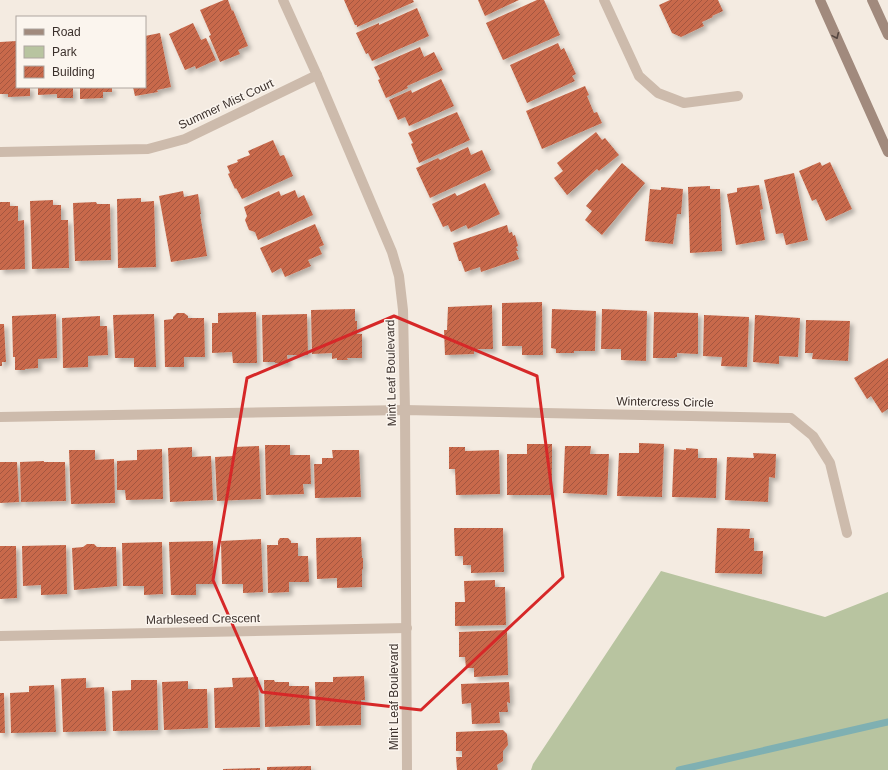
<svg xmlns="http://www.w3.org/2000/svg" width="888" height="770" viewBox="0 0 888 770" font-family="Helvetica,sans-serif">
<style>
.park{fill:#b8c4a0}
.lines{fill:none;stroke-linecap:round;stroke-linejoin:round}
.stream{stroke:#7fb0b2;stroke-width:7}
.building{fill:url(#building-hatch);filter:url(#shadow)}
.minor{stroke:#cdbbac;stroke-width:10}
.secondary{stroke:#a18a7d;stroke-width:10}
.oneway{stroke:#544640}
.marked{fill:none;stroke:#d62828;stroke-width:3;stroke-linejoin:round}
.labels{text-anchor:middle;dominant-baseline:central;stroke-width:3;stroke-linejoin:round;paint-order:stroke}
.street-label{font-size:12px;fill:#3b302b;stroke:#fbf5ee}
</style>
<defs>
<pattern id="building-hatch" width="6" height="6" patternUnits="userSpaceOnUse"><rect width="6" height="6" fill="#c8694b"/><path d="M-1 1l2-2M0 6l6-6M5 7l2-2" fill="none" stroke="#a4573f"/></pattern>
<filter id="shadow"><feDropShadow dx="3.5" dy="3.5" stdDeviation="2" flood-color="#0004"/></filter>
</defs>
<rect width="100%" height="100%" fill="#f4ebe1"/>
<path class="park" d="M 661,571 L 825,617 L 888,592 L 888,770 L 531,770 L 533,764 Z"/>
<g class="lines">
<path class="stream" d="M 679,770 L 888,722"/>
</g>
<g class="building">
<path d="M 224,0 L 228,0 L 232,11 L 233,10 L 248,46 L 238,50 L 240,54 L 220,62 L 209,36 L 211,35 L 200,10 Z"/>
<path d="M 344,0 L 413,0 L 414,2 L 357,27 L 357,25 L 355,25 Z"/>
<path d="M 478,0 L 519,0 L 485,16 Z"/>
<path d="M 537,0 L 544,0 L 560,35 L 503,60 L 486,23 Z"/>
<path d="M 670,0 L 718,0 L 723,11 L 712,16 L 713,17 L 702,22 L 704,26 L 681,37 L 672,33 L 659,5 Z"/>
<path d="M 417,8 L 429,36 L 372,61 L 368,53 L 366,54 L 356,33 L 379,23 L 379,25 Z"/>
<path d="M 193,23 L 201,40 L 206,38 L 216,60 L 196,69 L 195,66 L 185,70 L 169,34 Z"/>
<path d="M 160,33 L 171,87 L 157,90 L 158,92 L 135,96 L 133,87 L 145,87 L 145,36 Z"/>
<path d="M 17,41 L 17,87 L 30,87 L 30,96 L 8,97 L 8,94 L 0,94 L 0,42 Z"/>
<path d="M 558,43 L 561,50 L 564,48 L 576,74 L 572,76 L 575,81 L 527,103 L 510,65 Z"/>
<path d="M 420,47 L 424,57 L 434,52 L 443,70 L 407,86 L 408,88 L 386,98 L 378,80 L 380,79 L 374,67 Z"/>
<path d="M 441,79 L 454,106 L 409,126 L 405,117 L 398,120 L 389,100 L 411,90 L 412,93 Z"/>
<path d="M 585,86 L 589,95 L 587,96 L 594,113 L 597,112 L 602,123 L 542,149 L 526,111 Z"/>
<path d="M 38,87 L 73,87 L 73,98 L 57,98 L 57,94 L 38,95 Z"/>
<path d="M 80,87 L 112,87 L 112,92 L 103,92 L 103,98 L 80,99 Z"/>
<path d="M 457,112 L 470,140 L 419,163 L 411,144 L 413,143 L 408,133 Z"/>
<path d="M 596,132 L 602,140 L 605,138 L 619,155 L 599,171 L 597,169 L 567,195 L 554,178 L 563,171 L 557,163 Z"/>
<path d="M 273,140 L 280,156 L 284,155 L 293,176 L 242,199 L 236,188 L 235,189 L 228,174 L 230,173 L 227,166 L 238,162 L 237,160 L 250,155 L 248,151 Z"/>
<path d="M 468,147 L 471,155 L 482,150 L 491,170 L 430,198 L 416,168 L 438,158 L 440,160 Z"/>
<path d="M 820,162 L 822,166 L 830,162 L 852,209 L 826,221 L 816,199 L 812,201 L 799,171 Z"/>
<path d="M 622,163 L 645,183 L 602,235 L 585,220 L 592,211 L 586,206 Z"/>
<path d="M 794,173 L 808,240 L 786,245 L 783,233 L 776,234 L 764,180 Z"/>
<path d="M 485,183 L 500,214 L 468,229 L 466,225 L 451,232 L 448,225 L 443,227 L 432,204 L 455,193 L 457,196 Z"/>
<path d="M 759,185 L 763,209 L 760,210 L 765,240 L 736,245 L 727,194 L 737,192 L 737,188 Z"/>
<path d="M 710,186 L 710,189 L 720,189 L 722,251 L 690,253 L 688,187 Z"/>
<path d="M 661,187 L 683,189 L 681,214 L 677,214 L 673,244 L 645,241 L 650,189 L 661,190 Z"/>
<path d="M 295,190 L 298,198 L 304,195 L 313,215 L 258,240 L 255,232 L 249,230 L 245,220 L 247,216 L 244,207 L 279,191 L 281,196 Z"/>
<path d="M 183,191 L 184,197 L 198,194 L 201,214 L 200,214 L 207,256 L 171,262 L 159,196 Z"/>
<path d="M 141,198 L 141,202 L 154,201 L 156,267 L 118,268 L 117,199 Z"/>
<path d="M 53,200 L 53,205 L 61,205 L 61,220 L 68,220 L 69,268 L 32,269 L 30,201 Z"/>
<path d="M 0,202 L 10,202 L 10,206 L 18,206 L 18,221 L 24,220 L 25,269 L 0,270 Z"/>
<path d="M 96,202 L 97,204 L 110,204 L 111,260 L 75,261 L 73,203 Z"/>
<path d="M 315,224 L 324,245 L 319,247 L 322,254 L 308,260 L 311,266 L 285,277 L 281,268 L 272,273 L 260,248 Z"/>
<path d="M 507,225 L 509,233 L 512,232 L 513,236 L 515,235 L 518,246 L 516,247 L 518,251 L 516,251 L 519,259 L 481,272 L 480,267 L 465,272 L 461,261 L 459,261 L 453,243 Z"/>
<path d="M 542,302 L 543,355 L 522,355 L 522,346 L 502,346 L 502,303 Z"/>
<path d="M 492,305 L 493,349 L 474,349 L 474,354 L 445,355 L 444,330 L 447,330 L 448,307 Z"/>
<path d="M 355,309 L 355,321 L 357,321 L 357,334 L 362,334 L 362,358 L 347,358 L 348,360 L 337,360 L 337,358 L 332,359 L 332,353 L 312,354 L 311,310 Z"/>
<path d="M 552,309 L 596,311 L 595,351 L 574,351 L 574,353 L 556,353 L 556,349 L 551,348 Z"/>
<path d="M 602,309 L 647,311 L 646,361 L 621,360 L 621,349 L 601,349 Z"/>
<path d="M 256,312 L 257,363 L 233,363 L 232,352 L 212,353 L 212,323 L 218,323 L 218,313 Z"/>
<path d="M 654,312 L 698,313 L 698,354 L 677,353 L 677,357 L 675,357 L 675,358 L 653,358 Z"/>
<path d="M 177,313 L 184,313 L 188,316 L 188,318 L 204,318 L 205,357 L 184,357 L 184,367 L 165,367 L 164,320 L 173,319 L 173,317 Z"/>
<path d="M 56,314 L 57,358 L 38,359 L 38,368 L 25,369 L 25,370 L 15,370 L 15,357 L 13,357 L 12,316 Z"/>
<path d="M 154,314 L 156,367 L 134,367 L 134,358 L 115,358 L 113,315 Z"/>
<path d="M 307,314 L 308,355 L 287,355 L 288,363 L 275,363 L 275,362 L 263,362 L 262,315 Z"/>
<path d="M 704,315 L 749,317 L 747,367 L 721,366 L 722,357 L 703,356 Z"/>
<path d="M 755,315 L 800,318 L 798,357 L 779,356 L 779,364 L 753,362 Z"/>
<path d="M 100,316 L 100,326 L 107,326 L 108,355 L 88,356 L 88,367 L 63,368 L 62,318 Z"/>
<path d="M 806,320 L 850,321 L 848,361 L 812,359 L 813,353 L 805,353 Z"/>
<path d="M 0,324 L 4,324 L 6,362 L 2,362 L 2,366 L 0,366 Z"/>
<path d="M 888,358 L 888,409 L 882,413 L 871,396 L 867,399 L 854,378 Z"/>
<path d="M 639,443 L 664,444 L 662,497 L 617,496 L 619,453 L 639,453 Z"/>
<path d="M 527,444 L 552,444 L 552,495 L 507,495 L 507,454 L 527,454 Z"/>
<path d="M 265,445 L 290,445 L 290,455 L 310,455 L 311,484 L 303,484 L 304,494 L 266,495 Z"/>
<path d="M 259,446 L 261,499 L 217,501 L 215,457 L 234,456 L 234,447 Z"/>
<path d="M 565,446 L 591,446 L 590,454 L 609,454 L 607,495 L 563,493 Z"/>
<path d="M 192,447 L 192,457 L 211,456 L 213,500 L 170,502 L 168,448 Z"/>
<path d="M 449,447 L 465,447 L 465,451 L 499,450 L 500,494 L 456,495 L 455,469 L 449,469 Z"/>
<path d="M 686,448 L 698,449 L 698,458 L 717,458 L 716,498 L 672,497 L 674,449 L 686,450 Z"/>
<path d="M 162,449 L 163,499 L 126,500 L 125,490 L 117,490 L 117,461 L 137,460 L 137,450 Z"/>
<path d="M 69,450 L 95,450 L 95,460 L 114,459 L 115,503 L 71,504 Z"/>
<path d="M 332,450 L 359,450 L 361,497 L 315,498 L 314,464 L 322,464 L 322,458 L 333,458 Z"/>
<path d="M 753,453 L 776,454 L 775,478 L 769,477 L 768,502 L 725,500 L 727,457 L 754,458 Z"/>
<path d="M 44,461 L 44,462 L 65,462 L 66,501 L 21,502 L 20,462 Z"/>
<path d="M 0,462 L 17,462 L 19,502 L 0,503 Z"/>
<path d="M 454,528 L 503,528 L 504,572 L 471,573 L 471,565 L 463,565 L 463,556 L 455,556 Z"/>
<path d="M 717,528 L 750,529 L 749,538 L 754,538 L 754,551 L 763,551 L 762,574 L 715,573 Z"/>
<path d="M 361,537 L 362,558 L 363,558 L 363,569 L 362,570 L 362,587 L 337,588 L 337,578 L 317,579 L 316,538 Z"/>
<path d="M 280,538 L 288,538 L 291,541 L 291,543 L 298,543 L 298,556 L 308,556 L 309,582 L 289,582 L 289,592 L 268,593 L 267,545 L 278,545 L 278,541 Z"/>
<path d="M 261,539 L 263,592 L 243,593 L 243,584 L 222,584 L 221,541 Z"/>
<path d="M 213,541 L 214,584 L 196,584 L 196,595 L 171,595 L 169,542 Z"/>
<path d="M 162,542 L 163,594 L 144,595 L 144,586 L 123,586 L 122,543 Z"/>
<path d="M 87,544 L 94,544 L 97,547 L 116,547 L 117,586 L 74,590 L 72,548 L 83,547 Z"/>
<path d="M 66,545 L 67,594 L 41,595 L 41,585 L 23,586 L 22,546 Z"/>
<path d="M 0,546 L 16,546 L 17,598 L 0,599 Z"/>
<path d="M 495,580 L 495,587 L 505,587 L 506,625 L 455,626 L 455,602 L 465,602 L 464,581 Z"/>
<path d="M 507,630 L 508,675 L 474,677 L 474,668 L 466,668 L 465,657 L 459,657 L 459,632 Z"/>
<path d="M 364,676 L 365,700 L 361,700 L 361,725 L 316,726 L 315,682 L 333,682 L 333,677 Z"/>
<path d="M 258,677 L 260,727 L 215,728 L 214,688 L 233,687 L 232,678 Z"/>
<path d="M 86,678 L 86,688 L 104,687 L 106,731 L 63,732 L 61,679 Z"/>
<path d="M 131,680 L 157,680 L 158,730 L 113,731 L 112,691 L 131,690 Z"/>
<path d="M 264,680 L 274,680 L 275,682 L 289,682 L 289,686 L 309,686 L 310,725 L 265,727 Z"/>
<path d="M 188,681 L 188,689 L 207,689 L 208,728 L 164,730 L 162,682 Z"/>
<path d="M 509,682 L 510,703 L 507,702 L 508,712 L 499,712 L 500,723 L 472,724 L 471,703 L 462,704 L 461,684 Z"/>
<path d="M 54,685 L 56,732 L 11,733 L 10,693 L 29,692 L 29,686 Z"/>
<path d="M 0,693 L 4,693 L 5,733 L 0,733 Z"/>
<path d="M 503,730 L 507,734 L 508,745 L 503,751 L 503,761 L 497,765 L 498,770 L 457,770 L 456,757 L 462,757 L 462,751 L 456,751 L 456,732 Z"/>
<path d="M 311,766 L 311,770 L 267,770 L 267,767 Z"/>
<path d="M 260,768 L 260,770 L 223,770 L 223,769 Z"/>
</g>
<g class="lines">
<g class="minor">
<path d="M 283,0 L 317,75 L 392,252 L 399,276 L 403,310 L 405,410 L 407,770"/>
<path d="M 604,0 L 639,76 L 658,93 L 684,103 L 738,96"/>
<path d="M 0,152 L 148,149 L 185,139 L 317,75"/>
<path d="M 0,417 L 405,410 L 791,418 L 813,436 L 830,463 L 847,533"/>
<path d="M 0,636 L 407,628"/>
</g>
<g class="secondary">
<path d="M 820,0 L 888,152"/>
<path d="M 872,0 L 888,35"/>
</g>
</g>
<defs><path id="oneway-chevron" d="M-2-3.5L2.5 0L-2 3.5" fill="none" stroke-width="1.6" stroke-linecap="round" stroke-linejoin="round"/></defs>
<use class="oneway" href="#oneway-chevron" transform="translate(836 36) rotate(66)"/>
<path class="marked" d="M 394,316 L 537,376 L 563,577 L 421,710 L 262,692 L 213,580 L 247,378 Z"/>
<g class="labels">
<g class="street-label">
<text transform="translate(226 104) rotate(-25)">Summer Mist Court</text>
<text transform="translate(391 373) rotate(-91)">Mint Leaf Boulevard</text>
<text transform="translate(665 402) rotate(1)">Wintercress Circle</text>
<text transform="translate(203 619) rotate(-1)">Marbleseed Crescent</text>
<text transform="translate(394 697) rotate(-90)">Mint Leaf Boulevard</text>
</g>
</g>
<rect x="16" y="16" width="130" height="72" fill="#fbf5ee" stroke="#aea6a0"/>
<rect x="24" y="29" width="20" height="6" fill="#a18a7d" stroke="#aea6a0"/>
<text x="52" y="36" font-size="12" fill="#3b302b">Road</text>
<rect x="24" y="46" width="20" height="12" fill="#b8c4a0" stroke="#aea6a0"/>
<text x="52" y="56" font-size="12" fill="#3b302b">Park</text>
<rect x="24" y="66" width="20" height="12" fill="url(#building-hatch)" stroke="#aea6a0"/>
<text x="52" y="76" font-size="12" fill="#3b302b">Building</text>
</svg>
